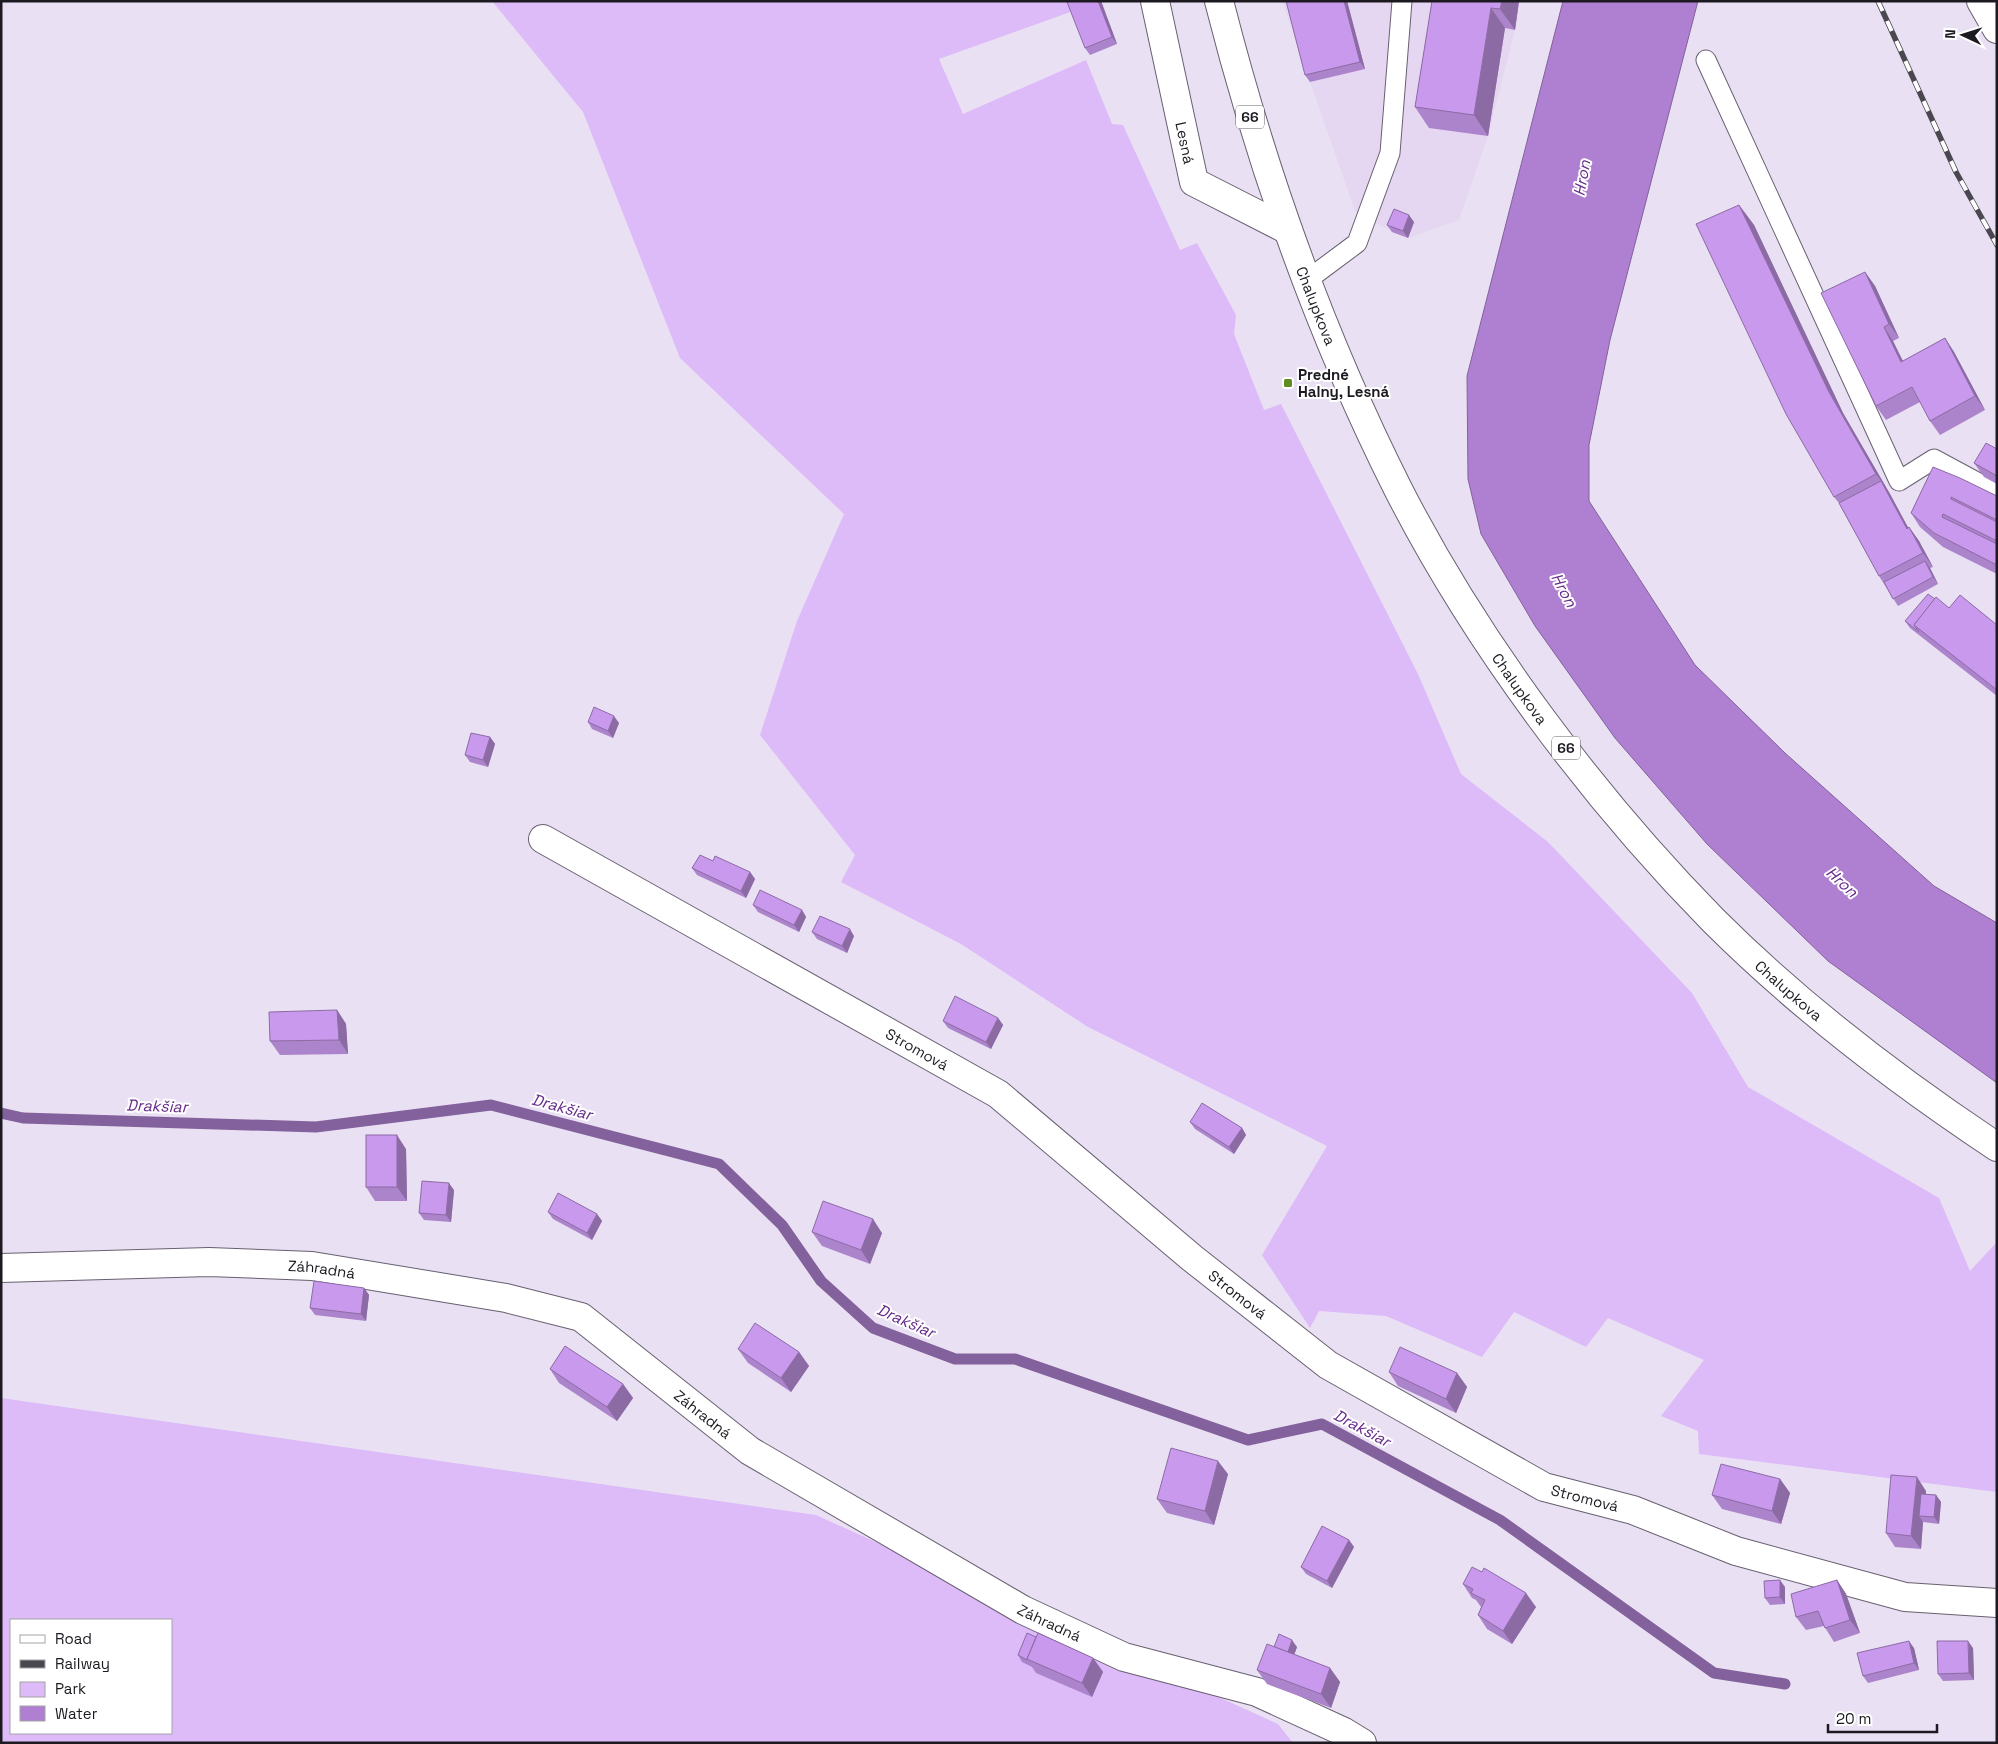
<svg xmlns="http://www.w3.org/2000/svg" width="1998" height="1744" viewBox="0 0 1998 1744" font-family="'Space Grotesk',sans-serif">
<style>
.built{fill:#e5d6f1}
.green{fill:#ddbaf8;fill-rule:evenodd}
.water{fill:#af80d1;stroke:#83619c}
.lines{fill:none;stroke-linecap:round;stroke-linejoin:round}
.stream{stroke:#83619c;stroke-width:11}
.service-casing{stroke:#685f70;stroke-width:21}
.minor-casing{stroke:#685f70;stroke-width:30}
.primary-casing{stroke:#685f70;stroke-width:30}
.service{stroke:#fff;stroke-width:19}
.minor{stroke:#fff;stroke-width:28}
.primary{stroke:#fff;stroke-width:28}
.rail-casing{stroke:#4b4750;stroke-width:5.5}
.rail{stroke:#fff;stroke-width:4;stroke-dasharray:11;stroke-linecap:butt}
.wall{fill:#ac84cb}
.shaded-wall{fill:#8c6ba5}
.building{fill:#c899ec;stroke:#8c6ba5}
.poi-dot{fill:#608d1f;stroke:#fff;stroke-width:2}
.labels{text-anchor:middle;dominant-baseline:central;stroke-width:4;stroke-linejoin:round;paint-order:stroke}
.shield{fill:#fff;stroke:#605e63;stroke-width:1}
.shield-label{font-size:14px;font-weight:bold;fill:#1c1920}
.street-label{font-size:15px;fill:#1c1920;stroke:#fff}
.poi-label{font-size:15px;font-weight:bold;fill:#1c1920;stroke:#fff;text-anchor:start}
.water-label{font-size:16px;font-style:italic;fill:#662b8a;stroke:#fff}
</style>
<rect width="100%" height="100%" fill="#eae0f3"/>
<path class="built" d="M 1282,1 L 1519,1 L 1515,30 L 1488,136 L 1459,220 L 1408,238 L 1392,232 L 1355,211 Z"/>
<g class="green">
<path d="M 492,1 L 1076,1 L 1076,10 L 939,59 L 963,114 L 1086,60 L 1112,124 L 1123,125 L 1180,250 L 1197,243 L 1236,315 L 1234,334 L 1264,410 L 1281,404 L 1418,674 L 1461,774 L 1548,842 L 1692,993 L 1748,1087 L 1939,1198 L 1970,1271 L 1997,1242 L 1997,1492 L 1699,1454 L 1698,1431 L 1661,1416 L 1704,1360 L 1608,1318 L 1586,1347 L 1514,1312 L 1482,1357 L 1386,1316 L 1319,1311 L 1310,1328 L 1262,1255 L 1327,1146 L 1088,1027 L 961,944 L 841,882 L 855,855 L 760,735 L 797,621 L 844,514 L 680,358 L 583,112 Z"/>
<path d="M 1,1398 L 816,1515 L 1278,1724 L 1293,1743 L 1,1743 ZM 11,1620 L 171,1620 L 171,1733 L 11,1733 Z"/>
</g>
<path class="water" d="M 1563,1 L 1698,1 L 1610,340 L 1589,445 L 1589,501 L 1695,665 L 1785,753 L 1934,886 L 1997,923 L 1997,1083 L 1828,961 L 1707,844 L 1615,738 L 1535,626 L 1481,534 L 1468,479 L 1467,376 Z"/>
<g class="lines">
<path class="stream" d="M 1,1113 L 23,1118 L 316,1127 L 491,1105 L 719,1164 L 782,1225 L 821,1281 L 873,1328 L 955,1359 L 1015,1359 L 1248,1440 L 1322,1424 L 1500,1520 L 1714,1673 L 1785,1684"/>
<g class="service-casing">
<g id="service">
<path d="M 1706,60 L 1899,481 L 1934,459 L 1997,493"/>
<path d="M 1306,281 L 1357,243 L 1390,153 L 1402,1"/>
</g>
</g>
<g class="minor-casing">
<g id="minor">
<path id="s1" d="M 1155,1 L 1194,182 L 1288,230"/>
<path d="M 1981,1 L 1997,29"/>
<path id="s2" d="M 543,839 L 998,1094 L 1192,1258 L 1328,1365 L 1544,1487 L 1633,1510 L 1736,1551 L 1905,1597 L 1997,1603"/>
<path id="s3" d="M 1,1268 L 209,1262 L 312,1266 L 506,1298 L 581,1317 L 750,1451 L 1023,1610 L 1124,1657 L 1257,1692 L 1344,1732 L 1362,1743"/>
</g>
</g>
<g class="primary-casing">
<g id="primary">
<path id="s4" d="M 1219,1 C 1262,170 1320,334 1398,489 C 1476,642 1593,798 1713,920 C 1799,1006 1896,1080 1997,1147"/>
</g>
</g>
<use href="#service" class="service"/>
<use href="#minor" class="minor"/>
<use href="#primary" class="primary"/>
<g class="rail-casing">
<path id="rail" d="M 1878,1 L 1956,172 L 1997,245"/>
</g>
<use href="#rail" class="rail"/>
</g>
<g class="wall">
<path d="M 1101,1 L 1117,44 L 1090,55 L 1085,48 Z"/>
<path d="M 1347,1 L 1365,69 L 1310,82 L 1305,75 Z"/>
<path d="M 1432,1 L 1519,1 L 1515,30 L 1505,28 L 1488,136 L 1429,128 L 1415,107 Z"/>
<path d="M 1739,205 L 1754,225 L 1843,413 L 1890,494 L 1908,528 L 1909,527 L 1919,541 L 1933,567 L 1930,568 L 1938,584 L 1898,606 L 1879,576 L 1839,503 L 1834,497 Z"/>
<path d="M 1414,222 L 1408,238 L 1392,232 L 1387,225 Z"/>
<path d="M 1865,272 L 1875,286 L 1899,338 L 1893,341 L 1903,361 L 1945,338 L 1954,352 L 1985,410 L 1940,435 L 1930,421 L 1920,402 L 1886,420 L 1876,406 Z"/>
<path d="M 1997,449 L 1997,484 L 1984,477 L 1974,463 Z"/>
<path d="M 1933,467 L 1997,496 L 1997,574 L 1943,547 L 1920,527 L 1911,513 Z"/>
<path d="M 1935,599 L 1949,608 L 1997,625 L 1997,696 L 1910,628 L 1905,621 Z"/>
<path d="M 588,722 L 619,723 L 613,738 L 592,729 Z"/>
<path d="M 490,737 L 495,744 L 488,767 L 470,762 L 465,755 Z"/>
<path d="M 713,861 L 750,872 L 755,879 L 746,898 L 697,875 L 692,868 Z"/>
<path d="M 753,905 L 802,910 L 806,917 L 799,932 L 758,912 Z"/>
<path d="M 812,932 L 854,936 L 847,953 L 817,939 Z"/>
<path d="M 337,1010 L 346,1024 L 348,1054 L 280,1055 L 270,1041 Z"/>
<path d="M 998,1018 L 1003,1025 L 991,1049 L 948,1028 L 943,1021 Z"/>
<path d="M 1190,1122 L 1242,1128 L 1246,1135 L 1234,1154 L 1195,1129 Z"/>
<path d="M 406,1149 L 407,1201 L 375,1201 L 366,1187 Z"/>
<path d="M 454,1190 L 451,1222 L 424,1220 L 419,1213 Z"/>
<path d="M 548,1212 L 597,1214 L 602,1221 L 592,1240 L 553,1219 Z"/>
<path d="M 812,1232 L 882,1233 L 870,1264 L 822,1246 Z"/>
<path d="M 364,1288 L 369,1295 L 366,1321 L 315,1315 L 310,1308 Z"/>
<path d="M 738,1349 L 799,1352 L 809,1366 L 791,1392 L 748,1363 Z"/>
<path d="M 550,1369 L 623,1384 L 633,1398 L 617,1421 L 559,1383 Z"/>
<path d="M 1389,1372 L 1457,1373 L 1467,1387 L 1456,1413 L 1398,1386 Z"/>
<path d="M 1228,1474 L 1214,1525 L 1167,1513 L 1157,1499 Z"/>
<path d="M 1780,1479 L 1790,1493 L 1781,1524 L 1722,1509 L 1712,1495 Z"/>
<path d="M 1926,1491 L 1926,1494 L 1936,1495 L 1941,1502 L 1939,1524 L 1923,1522 L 1921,1549 L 1895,1547 L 1886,1533 Z"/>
<path d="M 1349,1540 L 1354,1547 L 1332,1588 L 1306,1574 L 1301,1567 Z"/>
<path d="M 1837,1580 L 1846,1594 L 1860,1633 L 1834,1642 L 1824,1626 L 1806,1630 L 1796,1617 Z"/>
<path d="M 1463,1584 L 1536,1607 L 1512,1644 L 1487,1629 L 1478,1615 L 1481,1607 L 1476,1600 L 1472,1598 Z"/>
<path d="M 1785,1587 L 1785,1604 L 1770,1605 L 1765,1598 Z"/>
<path d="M 1036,1637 L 1093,1658 L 1103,1672 L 1092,1697 L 1036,1673 L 1032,1667 L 1022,1662 L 1018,1655 Z"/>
<path d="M 1297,1647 L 1294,1655 L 1330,1668 L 1340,1682 L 1331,1708 L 1267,1684 L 1257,1670 Z"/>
<path d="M 1914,1648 L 1919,1670 L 1868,1683 L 1863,1676 Z"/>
<path d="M 1973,1648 L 1974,1680 L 1943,1681 L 1938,1674 Z"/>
</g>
<g class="shaded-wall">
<path d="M 1098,1 L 1101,1 L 1117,44 L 1112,37 Z"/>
<path d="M 1344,1 L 1347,1 L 1365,69 L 1360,62 Z"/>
<path d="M 1502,1 L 1519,1 L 1515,30 L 1500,9 Z"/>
<path d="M 1491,8 L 1505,28 L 1488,136 L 1474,115 Z"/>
<path d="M 1739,205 L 1754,225 L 1843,413 L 1890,494 L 1916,542 L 1907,529 L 1881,481 L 1876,474 L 1829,392 Z"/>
<path d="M 1409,215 L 1414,222 L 1408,238 L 1403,231 Z"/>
<path d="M 1865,272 L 1875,286 L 1899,338 L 1889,324 Z"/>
<path d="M 1884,327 L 1893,341 L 1910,376 L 1901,362 Z"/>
<path d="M 1945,338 L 1954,352 L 1985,410 L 1975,396 Z"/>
<path d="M 1909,527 L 1919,541 L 1933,567 L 1923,553 Z"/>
<path d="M 1925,561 L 1930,568 L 1938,584 L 1933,577 Z"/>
<path d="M 614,716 L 619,723 L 613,738 L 608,731 Z"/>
<path d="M 490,737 L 495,744 L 488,767 L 483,760 Z"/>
<path d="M 750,872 L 755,879 L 746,898 L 741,891 Z"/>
<path d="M 802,910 L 806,917 L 799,932 L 794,925 Z"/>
<path d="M 850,929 L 854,936 L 847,953 L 842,946 Z"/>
<path d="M 337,1010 L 346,1024 L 348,1054 L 339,1040 Z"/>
<path d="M 998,1018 L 1003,1025 L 991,1049 L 986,1042 Z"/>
<path d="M 1242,1128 L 1246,1135 L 1234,1154 L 1229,1147 Z"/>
<path d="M 397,1135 L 406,1149 L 407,1201 L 397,1187 Z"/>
<path d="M 449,1183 L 454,1190 L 451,1222 L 446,1215 Z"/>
<path d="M 597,1214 L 602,1221 L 592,1240 L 587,1233 Z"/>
<path d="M 873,1219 L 882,1233 L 870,1264 L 861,1250 Z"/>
<path d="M 364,1288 L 369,1295 L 366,1321 L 361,1314 Z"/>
<path d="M 799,1352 L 809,1366 L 791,1392 L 781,1378 Z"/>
<path d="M 1457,1373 L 1467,1387 L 1456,1413 L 1446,1399 Z"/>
<path d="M 623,1384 L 633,1398 L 617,1421 L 607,1407 Z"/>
<path d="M 1218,1461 L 1228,1474 L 1214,1525 L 1205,1511 Z"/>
<path d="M 1917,1477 L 1926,1491 L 1924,1516 L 1919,1516 L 1923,1522 L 1921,1549 L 1911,1536 Z"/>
<path d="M 1780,1479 L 1790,1493 L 1781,1524 L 1772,1511 Z"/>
<path d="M 1936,1495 L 1941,1502 L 1939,1524 L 1934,1517 Z"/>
<path d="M 1349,1540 L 1354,1547 L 1332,1588 L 1327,1581 Z"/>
<path d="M 1780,1580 L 1785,1587 L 1785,1604 L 1780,1597 Z"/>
<path d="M 1837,1580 L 1846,1594 L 1860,1633 L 1850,1620 Z"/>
<path d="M 1526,1593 L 1536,1607 L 1512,1644 L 1503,1631 Z"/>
<path d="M 1292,1640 L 1297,1647 L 1291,1663 L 1286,1656 Z"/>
<path d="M 1909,1641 L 1914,1648 L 1919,1670 L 1914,1663 Z"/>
<path d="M 1968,1641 L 1973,1648 L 1974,1680 L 1969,1673 Z"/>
<path d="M 1093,1658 L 1103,1672 L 1092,1697 L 1082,1683 Z"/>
<path d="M 1330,1668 L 1340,1682 L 1331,1708 L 1321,1694 Z"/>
</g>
<g class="building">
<path d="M 1069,1 L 1098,1 L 1112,37 L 1085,48 L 1067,2 Z"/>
<path d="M 1286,1 L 1344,1 L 1360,62 L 1305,75 Z"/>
<path d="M 1432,1 L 1502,1 L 1500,9 L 1491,8 L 1474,115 L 1415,107 Z"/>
<path d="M 1739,205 L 1829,392 L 1876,474 L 1834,497 L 1786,414 L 1696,224 Z"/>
<path d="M 1394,209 L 1409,215 L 1403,231 L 1387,225 Z"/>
<path d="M 1865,272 L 1889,324 L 1884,327 L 1901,362 L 1945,338 L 1975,396 L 1930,421 L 1912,387 L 1876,406 L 1821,293 Z"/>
<path d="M 1986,443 L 1997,449 L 1997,476 L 1974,463 Z"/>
<path d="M 1933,467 L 1960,478 L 1997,496 L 1997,520 L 1951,497 L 1951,499 L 1997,522 L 1997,541 L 1943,514 L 1942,517 L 1997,544 L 1997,565 L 1934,533 L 1911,513 Z"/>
<path d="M 1881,481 L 1907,529 L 1909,527 L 1923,553 L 1879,576 L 1839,503 Z"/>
<path d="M 1925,561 L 1933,577 L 1893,599 L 1884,582 Z"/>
<path d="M 1928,594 L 1935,599 L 1914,625 L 1919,632 L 1905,621 Z"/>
<path d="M 1960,595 L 1997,625 L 1997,690 L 1914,625 L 1936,597 L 1949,608 Z"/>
<path d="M 594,707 L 614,716 L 608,731 L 588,722 Z"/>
<path d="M 471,733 L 490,737 L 483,760 L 465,755 Z"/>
<path d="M 700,855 L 713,861 L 715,856 L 750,872 L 741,891 L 692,868 Z"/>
<path d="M 760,890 L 802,910 L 794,925 L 753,905 Z"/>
<path d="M 820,916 L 850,929 L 842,946 L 812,932 Z"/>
<path d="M 955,996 L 998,1018 L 986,1042 L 943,1021 Z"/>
<path d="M 337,1010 L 339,1040 L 270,1041 L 269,1012 Z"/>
<path d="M 1202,1103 L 1242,1128 L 1229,1147 L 1190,1122 Z"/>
<rect x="366" y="1135" width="31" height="52"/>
<path d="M 422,1181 L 449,1183 L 446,1215 L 419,1213 Z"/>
<path d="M 558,1193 L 597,1214 L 587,1233 L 548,1212 Z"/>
<path d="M 823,1201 L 873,1219 L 861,1250 L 812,1232 Z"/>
<path d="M 314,1281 L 364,1288 L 361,1314 L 310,1308 Z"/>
<path d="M 755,1323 L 799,1352 L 781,1378 L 738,1349 Z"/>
<path d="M 565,1346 L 623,1384 L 607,1407 L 550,1369 Z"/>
<path d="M 1400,1347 L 1457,1373 L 1446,1399 L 1389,1372 Z"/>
<path d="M 1171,1448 L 1218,1461 L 1205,1511 L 1157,1499 Z"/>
<path d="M 1721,1464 L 1780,1479 L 1772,1511 L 1712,1495 Z"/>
<path d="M 1891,1475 L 1917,1477 L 1911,1536 L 1886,1533 Z"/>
<path d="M 1921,1494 L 1936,1495 L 1934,1517 L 1919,1516 Z"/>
<path d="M 1322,1526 L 1349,1540 L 1327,1581 L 1301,1567 Z"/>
<path d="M 1472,1567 L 1482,1572 L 1484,1568 L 1526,1593 L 1503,1631 L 1478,1615 L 1485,1600 L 1471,1593 L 1473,1589 L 1463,1584 Z"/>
<path d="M 1780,1580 L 1780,1597 L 1765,1598 L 1764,1581 Z"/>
<path d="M 1837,1580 L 1850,1620 L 1825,1628 L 1818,1611 L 1796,1617 L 1791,1594 Z"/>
<path d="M 1027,1633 L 1036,1637 L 1027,1659 L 1027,1660 L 1018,1655 Z"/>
<path d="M 1038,1633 L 1093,1658 L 1082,1683 L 1027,1659 Z"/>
<path d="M 1279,1634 L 1292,1640 L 1288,1652 L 1274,1647 Z"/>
<path d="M 1909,1641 L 1914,1663 L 1863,1676 L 1857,1653 Z"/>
<path d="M 1937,1641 L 1968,1641 L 1969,1673 L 1938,1674 Z"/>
<path d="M 1267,1644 L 1330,1668 L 1321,1694 L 1257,1670 Z"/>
</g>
<rect class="poi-dot" x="1283" y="378" width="10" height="10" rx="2.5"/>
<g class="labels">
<g class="shield">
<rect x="1236" y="105.5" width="28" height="23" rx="4"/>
<rect x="1552" y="736.5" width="28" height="23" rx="4"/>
</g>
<g class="shield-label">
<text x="1250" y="117">66</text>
<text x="1566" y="748">66</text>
</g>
<g class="street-label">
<text stroke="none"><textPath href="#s1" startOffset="145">Lesná</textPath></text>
<text stroke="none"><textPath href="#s4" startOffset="320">Chalupkova</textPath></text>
<text stroke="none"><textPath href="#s4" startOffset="755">Chalupkova</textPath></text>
<text stroke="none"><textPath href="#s4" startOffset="1160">Chalupkova</textPath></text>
<text stroke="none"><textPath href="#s2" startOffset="429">Stromová</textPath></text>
<text stroke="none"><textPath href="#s3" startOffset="321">Záhradná</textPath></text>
<text stroke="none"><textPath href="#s2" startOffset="834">Stromová</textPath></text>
<text stroke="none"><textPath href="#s3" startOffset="741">Záhradná</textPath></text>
<text stroke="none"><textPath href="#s2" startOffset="1239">Stromová</textPath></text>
<text stroke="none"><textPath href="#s3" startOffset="1146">Záhradná</textPath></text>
</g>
<g class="poi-label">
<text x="1298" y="374">Predné<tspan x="1298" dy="17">Halny, Lesná</tspan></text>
</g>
<g class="water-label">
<text transform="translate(1582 178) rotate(-80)">Hron</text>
<text transform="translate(1564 590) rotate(62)">Hron</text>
<text transform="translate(1842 882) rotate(43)">Hron</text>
<text transform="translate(157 1106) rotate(2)">Drakšiar</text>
<text transform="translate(562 1107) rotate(15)">Drakšiar</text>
<text transform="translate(906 1321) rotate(24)">Drakšiar</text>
<text transform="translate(1362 1428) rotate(28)">Drakšiar</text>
</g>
</g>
<rect width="1998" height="1744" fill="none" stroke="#1c1920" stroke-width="5"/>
<rect x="10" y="1619" width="162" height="115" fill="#ffffff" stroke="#a4a3a6"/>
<rect x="20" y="1635" width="25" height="8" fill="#ffffff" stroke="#a4a3a6"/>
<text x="55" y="1644" font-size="15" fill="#1c1920">Road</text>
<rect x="20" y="1660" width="25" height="8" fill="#4b4750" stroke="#a4a3a6"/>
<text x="55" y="1669" font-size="15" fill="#1c1920">Railway</text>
<rect x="20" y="1682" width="25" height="15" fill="#ddbaf8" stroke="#a4a3a6"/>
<text x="55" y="1694" font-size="15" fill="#1c1920">Park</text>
<rect x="20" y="1706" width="25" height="15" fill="#af80d1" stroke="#a4a3a6"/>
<text x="55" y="1719" font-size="15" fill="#1c1920">Water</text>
<g transform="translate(1963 35) rotate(274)" stroke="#ffffff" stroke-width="4" paint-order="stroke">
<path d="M0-4L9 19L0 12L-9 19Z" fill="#1c1920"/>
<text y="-8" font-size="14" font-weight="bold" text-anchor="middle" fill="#1c1920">N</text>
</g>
<path d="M1828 1724v8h109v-8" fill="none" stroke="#1c1920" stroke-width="2.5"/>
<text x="1836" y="1724" font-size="15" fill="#1c1920" stroke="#ffffff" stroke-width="4" paint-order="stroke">20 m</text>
</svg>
